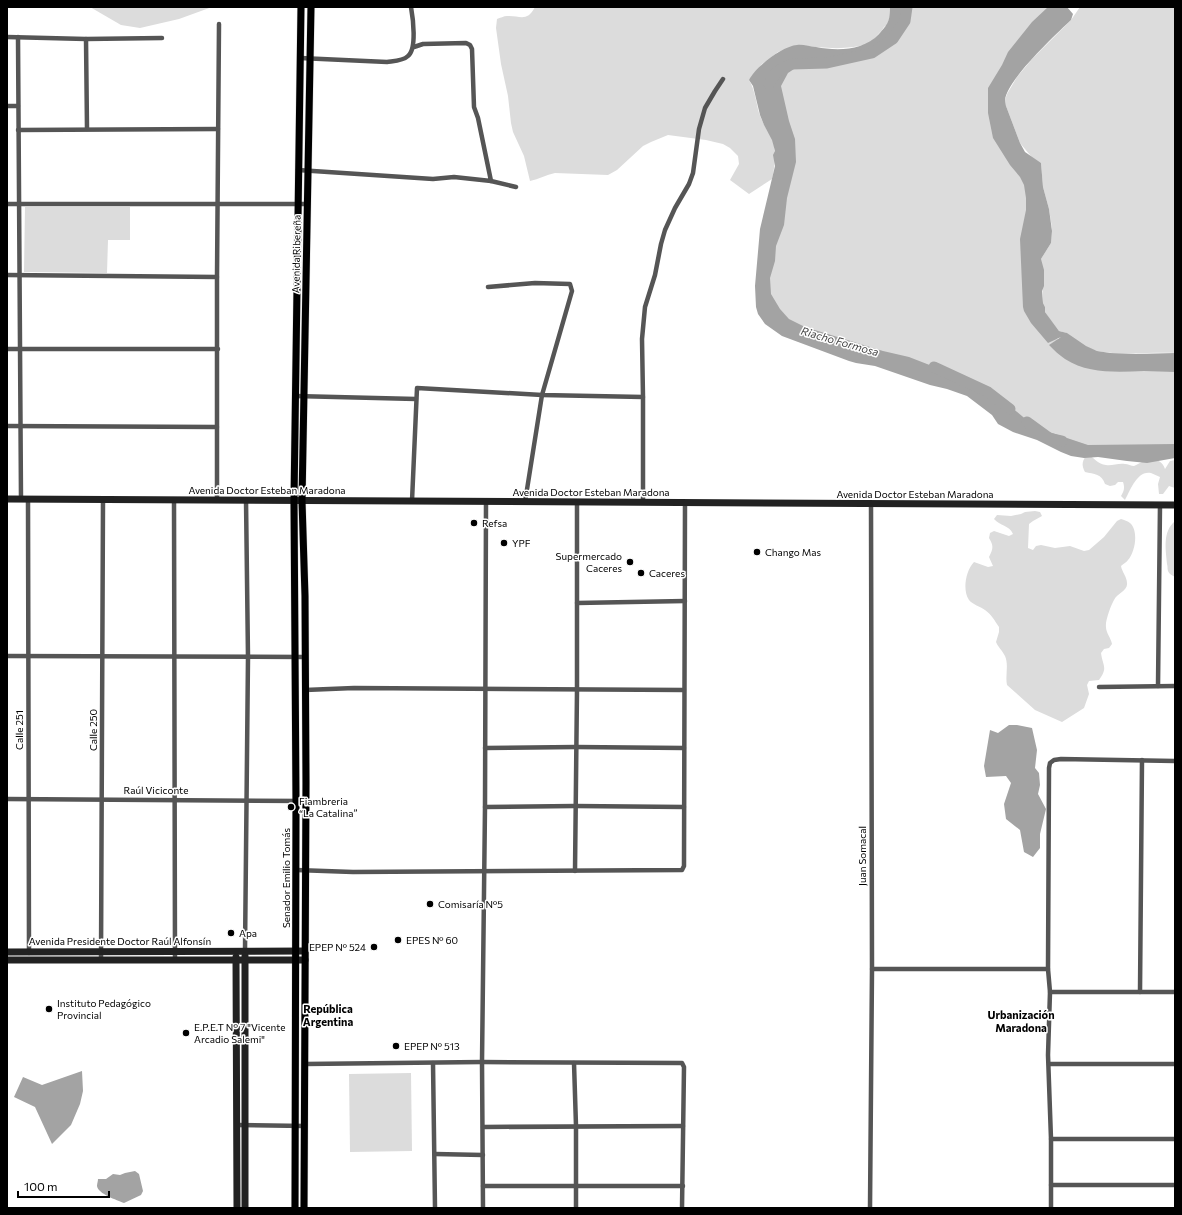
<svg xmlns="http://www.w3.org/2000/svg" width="1182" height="1215" viewBox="0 0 1182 1215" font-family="Commissioner,sans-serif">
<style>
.green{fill:#dcdcdc}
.water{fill:#a3a3a3}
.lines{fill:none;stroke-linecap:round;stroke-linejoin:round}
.river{stroke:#a3a3a3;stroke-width:11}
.primary-casing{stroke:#dbdbdb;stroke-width:8}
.minor{stroke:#555;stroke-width:4.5}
.secondary{stroke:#222;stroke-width:7}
.primary{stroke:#000;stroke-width:7}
.poi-dot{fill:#000;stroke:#fff;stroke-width:1.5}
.labels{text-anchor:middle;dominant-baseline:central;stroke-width:3;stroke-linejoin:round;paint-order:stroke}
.street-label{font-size:10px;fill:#000;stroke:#fff}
.poi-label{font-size:10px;fill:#000;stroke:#fff;text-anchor:start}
.water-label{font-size:11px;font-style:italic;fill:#444;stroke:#fff}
.neighbourhood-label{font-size:11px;font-weight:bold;fill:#000;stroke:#fff}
</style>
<rect width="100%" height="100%" fill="#fff"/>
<g class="green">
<path d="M 90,7 L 212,7 L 179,19 L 140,28 L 121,25 Z"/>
<path d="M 535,7 L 890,7 L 890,16 L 887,25 L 884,27 C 881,33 874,37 871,43 C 846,51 824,48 799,45 L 778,52 L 762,64 L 749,80 C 755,90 756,102 759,113 C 762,122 767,130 772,138 C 777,151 775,165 772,179 L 749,194 L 730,180 L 739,164 L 738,156 L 730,148 L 723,144 L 706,140 L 668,135 L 651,142 L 643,146 L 617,170 L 608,175 L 555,173 C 546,175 539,179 530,181 L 524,156 L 513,132 L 511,123 L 508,96 L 501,64 L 496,28 L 497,19 C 500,18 504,16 507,16 C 519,15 527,23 535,7 Z"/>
<path d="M 908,7 L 1067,7 L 1017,52 L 997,95 L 1026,162 L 1032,280 L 1049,332 L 1063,344 L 1078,352 L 1175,362 L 1175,457 L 1103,451 L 1049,438 L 988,392 L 940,369 L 799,330 L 766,295 L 782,198 L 769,107 L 791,64 C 817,63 845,61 870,53 C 878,51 885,44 891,40 C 905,30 911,24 908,7 Z"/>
<path d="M 1080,7 L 1175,7 L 1175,353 C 1149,352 1123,356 1097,351 C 1088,349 1080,343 1072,338 C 1071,337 1070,335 1068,334 C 1065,332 1062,332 1059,331 L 1049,318 L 1045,312 L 1045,307 L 1043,303 L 1041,259 L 1051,243 L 1052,228 L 1049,209 L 1043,187 L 1041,163 L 1035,161 L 1020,143 L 1006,106 L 1005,100 L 1007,94 L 1017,77 L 1033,58 L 1071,20 Z"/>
<path d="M 25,207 L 130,207 L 130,240 L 108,240 L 107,273 L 24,272 Z"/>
<path d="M 1088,454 C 1094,458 1098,464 1106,465 C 1112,466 1118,463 1125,464 C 1128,464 1131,466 1134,466 C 1137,465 1139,463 1142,462 C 1152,458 1161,458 1165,469 L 1170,461 L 1175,460 L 1175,488 L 1169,486 L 1163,494 L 1159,494 L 1158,484 L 1160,477 C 1157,476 1154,474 1151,473 C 1137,470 1130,491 1125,500 L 1121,496 C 1124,491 1125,488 1123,482 L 1118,482 L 1115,485 L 1110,486 L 1105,484 C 1102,474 1094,474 1085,472 C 1081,465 1082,460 1088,454 Z"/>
<path d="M 1035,511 L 1040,512 L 1042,516 L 1033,521 L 1029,524 L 1028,548 L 1033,550 L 1036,546 L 1041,545 L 1055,548 L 1070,546 L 1084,551 L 1089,550 L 1104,537 L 1117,521 L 1121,519 C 1124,520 1128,521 1130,523 C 1139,531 1135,552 1128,560 C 1127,562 1123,564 1121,566 C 1122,572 1127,577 1127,583 C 1128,591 1117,593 1114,600 C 1111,605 1105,621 1106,627 C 1106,633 1111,638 1112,644 L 1109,648 L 1104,649 L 1101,653 C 1103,667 1108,667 1099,680 L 1089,681 L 1087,685 L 1089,694 L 1084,708 L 1062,722 L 1035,710 L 1007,685 C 1005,676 1009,665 1005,656 C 1002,650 998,647 996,642 L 999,632 L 999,627 C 995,621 991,614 985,610 C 980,606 973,605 969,600 C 962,590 966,570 974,562 L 988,567 L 993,566 L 989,557 C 993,549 994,546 989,538 L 990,533 L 994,531 L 1009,536 L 1013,534 C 1009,525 1000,526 994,519 L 997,515 L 1011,516 L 1021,514 L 1025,512 Z"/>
<path d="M 1175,521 L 1175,577 C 1172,575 1169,574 1168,571 C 1167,568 1168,567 1167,564 C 1166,550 1162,532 1175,521 Z"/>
<path d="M 411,1073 L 412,1151 L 350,1152 L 349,1074 Z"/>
</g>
<g class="water">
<path d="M 890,7 L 908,7 L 910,16 L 907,26 L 902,32 L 872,53 L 824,64 L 800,65 L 788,73 L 781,86 L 789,121 L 795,139 L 796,162 L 787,198 L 784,225 L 776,246 L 775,261 L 770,278 L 771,294 L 780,309 L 789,319 L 805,327 L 883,351 L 909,357 L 945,371 L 973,384 L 1010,406 L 1048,438 L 1049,432 L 1088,445 L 1175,444 L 1175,458 L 1147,463 L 1127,461 L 1098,457 L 1084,458 L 1071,456 L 1061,452 L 1037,440 L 1013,432 L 998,424 L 992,415 L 967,396 L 947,389 L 930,385 L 875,366 L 856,363 L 849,361 L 782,336 L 765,324 L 758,314 L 756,307 L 755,286 L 760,229 L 775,166 L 773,155 L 775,151 L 772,140 L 764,125 L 760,115 L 753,86 L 749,80 C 756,66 783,46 797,45 C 803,44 810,47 816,47 C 837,51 863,51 879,34 C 888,24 890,21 890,7 Z"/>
<path d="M 1048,7 L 1067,7 L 1073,14 L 1071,20 C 1055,35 1007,80 1005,100 C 1005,100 1006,106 1006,106 L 1020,143 L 1025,152 L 1041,163 L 1043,187 L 1049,209 L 1052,231 L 1051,243 L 1041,259 L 1044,270 L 1044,286 L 1042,291 L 1043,303 L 1045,307 L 1045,312 L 1059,331 L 1067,333 L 1086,346 L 1097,351 L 1110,353 L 1136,354 L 1175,353 L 1175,372 C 1165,372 1154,371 1144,371 C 1117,372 1088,374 1065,359 C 1059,355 1054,350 1049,345 L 1061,337 L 1048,343 L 1031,323 L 1024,311 L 1023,307 L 1020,239 L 1026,210 L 1026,198 L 1024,185 L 1020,177 L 1010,165 L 993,138 L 988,113 L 988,88 L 1002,65 L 1008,52 L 1032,22 Z"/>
<path d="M 1009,725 L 1017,725 L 1032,728 L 1037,750 L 1035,768 L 1039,773 L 1040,785 L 1038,794 L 1046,809 L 1040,834 L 1040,848 L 1033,857 L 1024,852 L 1020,830 L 1006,819 L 1004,804 L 1011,783 L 1006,776 L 986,777 L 984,766 L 990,730 L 998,733 Z"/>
<path d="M 82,1071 L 83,1091 L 80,1104 L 71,1125 L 52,1144 L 35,1107 L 14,1097 L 23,1077 L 42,1085 Z"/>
<path d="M 135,1171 L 139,1174 L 143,1191 L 141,1195 L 124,1203 C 117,1200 98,1194 97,1186 C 97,1184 98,1181 98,1179 L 106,1179 L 113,1174 L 120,1175 L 125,1173 Z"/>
</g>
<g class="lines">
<g class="river">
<path d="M 769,84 L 776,72 L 791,64 L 827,63 L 872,53 L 893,39 L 905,21 L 907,7"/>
<path d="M 934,367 L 988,392 L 1010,409"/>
<path d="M 1027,422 L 1049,438 L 1062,441"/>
</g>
<g class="primary-casing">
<g id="primary">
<path d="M 295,1208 L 296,801 L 294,500 L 301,7"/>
<path d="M 304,1208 L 306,783 L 305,596 L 302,501 L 311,7"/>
</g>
</g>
<g class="minor">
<path d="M 7,37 L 86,39 L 162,38"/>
<path d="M 18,37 L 21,499"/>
<path d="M 86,39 L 87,129"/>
<path d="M 300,58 L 387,62 C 394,61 403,61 408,56 C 417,49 413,18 411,7"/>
<path d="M 7,106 L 18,106"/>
<path d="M 18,130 L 218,129"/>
<path d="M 298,170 L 433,179 L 454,177 L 491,181 L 478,118 L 474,107 L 472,49 L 470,45 L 466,43 L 423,44 L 414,47"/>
<path d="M 491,181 L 516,187"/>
<path d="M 7,204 L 307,204"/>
<path d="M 7,275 L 217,277"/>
<path d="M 488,287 L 535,283 L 570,284 L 572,291 L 542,395 L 525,502"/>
<path d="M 7,349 L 218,349"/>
<path d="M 295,396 L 416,399"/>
<path d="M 7,426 L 217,427"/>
<path d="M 28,499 L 29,953"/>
<path d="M 174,500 L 175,960"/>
<path d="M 217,500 L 217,277 L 219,24"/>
<path d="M 412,501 L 417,388 L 542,395 L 643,397"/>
<path d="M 643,502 L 643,397 L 642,339 L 645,307 L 655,275 L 661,244 L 665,230 L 675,208 L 689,184 L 693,173 L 699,129 L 705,108 L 715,91 L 723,79"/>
<path d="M 577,603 L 685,601"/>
<path d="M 7,656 L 305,657"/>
<path d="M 1158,686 L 1160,505"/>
<path d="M 1099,687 L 1175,686"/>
<path d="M 305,690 L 354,688 L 684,690"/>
<path d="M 485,748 L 576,747 L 684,748"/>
<path d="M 7,799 L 306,801"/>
<path d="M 485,807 L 575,806 L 684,807"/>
<path d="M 296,870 L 353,872 L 682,870 L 684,866 L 685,502"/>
<path d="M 575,871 L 577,690 L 577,502"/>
<path d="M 245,951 L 248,657 L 246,500"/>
<path d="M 101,960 L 103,499"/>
<path d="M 872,969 L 1048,969"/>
<path d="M 1050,992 L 1175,992"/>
<path d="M 1140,992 L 1142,760"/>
<path d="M 433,1063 L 435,1208"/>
<path d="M 574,1063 L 576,1126 L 576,1208"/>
<path d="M 305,1064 L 482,1062 L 682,1063 L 684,1067 L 682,1208"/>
<path d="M 1049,1064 L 1175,1064"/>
<path d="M 237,1125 L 305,1126"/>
<path d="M 483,1127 L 683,1126"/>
<path d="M 1051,1139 L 1175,1139"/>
<path d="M 435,1154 L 483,1155"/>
<path d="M 1051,1185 L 1175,1185"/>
<path d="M 483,1186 L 683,1186"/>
<path d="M 483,1208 L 482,1062 L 485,807 L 486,501"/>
<path d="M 870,1208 L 872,969 L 871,504"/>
<path d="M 1051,1208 L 1051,1139 L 1048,1055 L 1050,992 L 1048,969 L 1049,768 L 1050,763 L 1054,760 L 1061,759 L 1175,761"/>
</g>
<g class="secondary">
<path d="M 7,499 L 1175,505"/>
<path d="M 7,952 L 305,951"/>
<path d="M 245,956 L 245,1208"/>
<path d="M 236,957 L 237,1208"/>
<path d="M 7,960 L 305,960"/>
</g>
<use href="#primary" class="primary"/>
</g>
<g class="poi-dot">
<circle cx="474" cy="523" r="4"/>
<circle cx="504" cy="543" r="4"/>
<circle cx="757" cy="552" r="4"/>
<circle cx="630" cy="562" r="4"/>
<circle cx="641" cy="573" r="4"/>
<circle cx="291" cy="807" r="4"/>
<circle cx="430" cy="904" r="4"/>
<circle cx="231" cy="933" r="4"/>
<circle cx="398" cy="940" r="4"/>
<circle cx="374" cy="947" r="4"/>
<circle cx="49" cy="1009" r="4"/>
<circle cx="186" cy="1033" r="4"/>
<circle cx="396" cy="1046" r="4"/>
</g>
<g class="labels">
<g class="street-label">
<text transform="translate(296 254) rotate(-89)">Avenida Ribereña</text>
<text x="267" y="490">Avenida Doctor Esteban Maradona</text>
<text x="591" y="492">Avenida Doctor Esteban Maradona</text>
<text x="915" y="494">Avenida Doctor Esteban Maradona</text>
<text transform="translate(19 730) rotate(-90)">Calle 251</text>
<text transform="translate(93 730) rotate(-90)">Calle 250</text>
<text x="156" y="790">Raúl Viciconte</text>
<text transform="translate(862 856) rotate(-90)">Juan Somacal</text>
<text transform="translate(286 878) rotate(-90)">Senador Emilio Tomás</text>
<text x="120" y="941">Avenida Presidente Doctor Raúl Alfonsín</text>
</g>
<g class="poi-label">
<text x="482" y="523">Refsa</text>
<text x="512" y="543">YPF</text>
<text x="765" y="552">Chango Mas</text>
<text x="622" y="556" text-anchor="end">Supermercado<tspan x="622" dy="12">Caceres</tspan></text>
<text x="649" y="573">Caceres</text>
<text x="299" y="801">Fiambreria<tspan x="299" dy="12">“La Catalina”</tspan></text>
<text x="438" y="904">Comisaría Nº5</text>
<text x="239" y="933">Apa</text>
<text x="406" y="940">EPES Nº 60</text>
<text x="366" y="947" text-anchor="end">EPEP Nº 524</text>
<text x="57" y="1003">Instituto Pedagógico<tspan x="57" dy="12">Provincial</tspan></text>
<text x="194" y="1027">E.P.E.T N° 7 "Vicente<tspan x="194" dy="12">Arcadio Salemi"</tspan></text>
<text x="404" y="1046">EPEP Nº 513</text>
</g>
<g class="water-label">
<text transform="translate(840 341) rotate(16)">Riacho Formosa</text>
</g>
<g class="neighbourhood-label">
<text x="328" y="1008">República<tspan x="328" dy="13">Argentina</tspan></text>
<text x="1021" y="1014">Urbanización<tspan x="1021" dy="13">Maradona</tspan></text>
</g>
</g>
<rect width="1182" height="1215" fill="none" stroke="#000000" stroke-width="16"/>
<path d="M18 1191v6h91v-6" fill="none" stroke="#000000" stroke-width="2"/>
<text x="24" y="1191" font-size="12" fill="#000000" stroke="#ffffff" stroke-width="3" paint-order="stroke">100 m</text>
</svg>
